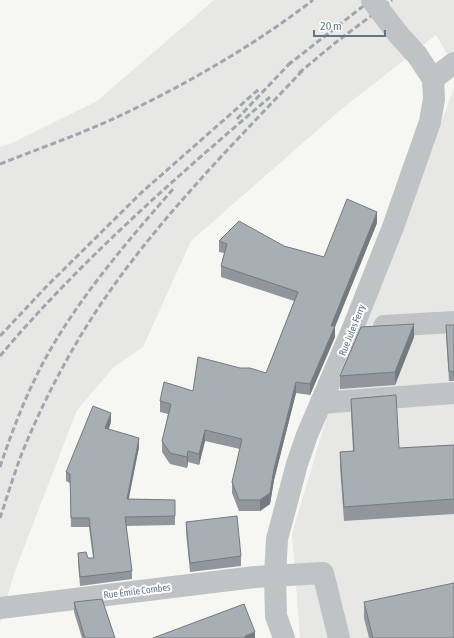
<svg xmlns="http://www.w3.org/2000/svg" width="454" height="638" viewBox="0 0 454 638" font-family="'Asap Condensed',sans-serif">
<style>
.built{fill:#e7e8e6}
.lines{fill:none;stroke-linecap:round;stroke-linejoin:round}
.minor{stroke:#bfc3c6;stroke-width:22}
.rail{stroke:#a0a6ac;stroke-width:3;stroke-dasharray:6 3;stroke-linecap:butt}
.minor-bridge{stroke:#bfc3c6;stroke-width:22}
.wall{fill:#90969c}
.shaded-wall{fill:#757a7f}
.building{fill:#a7afb5;stroke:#757a7f}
.labels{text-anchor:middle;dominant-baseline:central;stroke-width:4;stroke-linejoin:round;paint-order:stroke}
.street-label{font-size:10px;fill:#657583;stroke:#fff}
</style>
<rect width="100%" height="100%" fill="#f6f6f2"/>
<g class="built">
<path d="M 214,0 L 454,0 L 454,65 L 436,35 L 338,112 L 191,241 L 143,347 L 114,367 L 77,410 L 15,571 L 2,615 L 0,625 L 0,147 L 12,143 L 97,101 Z"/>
<path d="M 454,89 L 454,638 L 300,638 L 292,534 L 328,413 Z"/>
</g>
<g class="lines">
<g class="minor">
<path d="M 433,79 L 454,63"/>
<path d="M 384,326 L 454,322"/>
<path d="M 321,403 L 454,393"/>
<path d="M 0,608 L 255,577 L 323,573 L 339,638"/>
<path d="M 284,638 L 276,616 L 275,576 L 277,539 L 297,464 L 307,435 L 353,328 L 393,227 L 430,122 L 434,99 L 433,79 L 417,55 L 398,34"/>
</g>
<g class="rail">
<path d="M 288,65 L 371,0"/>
<path d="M 299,73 L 335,43 L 392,0"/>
<path d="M 237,119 L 292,61"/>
<path d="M 0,164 C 38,149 78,135 115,118 C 182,87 255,45 313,0"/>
<path d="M 0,336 L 46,287 L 141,193 L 259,89"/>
<path d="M 0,356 C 79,262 176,177 270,97"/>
<path d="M 0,467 C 12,431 26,395 44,361 C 77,300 129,239 175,187"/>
<path d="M 0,518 C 7,497 14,474 22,453 C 37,416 55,380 74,347 C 134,243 221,157 303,70"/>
</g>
<path class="minor-bridge" d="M 372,0 L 398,34"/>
</g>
<g class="wall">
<path d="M 377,223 L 335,326 L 335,337 L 310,395 L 296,393 L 274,480 L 270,504 L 260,511 L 239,511 L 232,493 L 232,482 L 240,449 L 205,441 L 199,465 L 188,462 L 187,468 L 170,464 L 162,452 L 162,441 L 168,414 L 160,412 L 160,401 L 193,391 L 240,368 L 266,373 L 294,301 L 221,277 L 221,266 L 224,253 L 219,252 L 219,241 L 284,246 L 324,257 Z"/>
<path d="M 446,325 L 454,325 L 454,381 L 449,381 L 446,335 Z"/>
<path d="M 414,337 L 395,385 L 340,389 L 340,376 Z"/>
<path d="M 351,399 L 399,448 L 454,445 L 454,514 L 344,521 L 340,467 L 340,452 L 353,451 L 351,413 Z"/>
<path d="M 111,422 L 109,429 L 139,447 L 128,499 L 175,500 L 175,525 L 126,526 L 132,571 L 132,579 L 80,586 L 78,562 L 78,553 L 88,558 L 93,558 L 89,527 L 71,527 L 70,483 L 66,481 L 66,472 Z"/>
<path d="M 186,522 L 241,556 L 241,566 L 190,572 L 186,532 Z"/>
<path d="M 74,602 L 115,638 L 82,638 L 74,612 Z"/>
<path d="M 364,602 L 454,638 L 369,638 L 364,618 Z"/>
</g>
<g class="shaded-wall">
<path d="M 377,212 L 377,223 L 331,337 L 331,326 Z"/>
<path d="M 414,324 L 414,337 L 395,385 L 395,372 Z"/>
<path d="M 335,326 L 335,337 L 310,395 L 310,384 Z"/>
<path d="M 296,382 L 296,393 L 274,480 L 270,504 L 260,511 L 260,500 L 274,469 Z"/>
<path d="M 111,413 L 111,422 L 105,437 L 105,428 Z"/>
<path d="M 205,430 L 205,441 L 199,465 L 199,454 Z"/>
<path d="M 139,438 L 139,447 L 127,508 L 127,499 Z"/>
<path d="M 188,451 L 188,462 L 187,468 L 187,457 Z"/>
<path d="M 255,632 L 255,638 L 245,638 L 245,636 Z"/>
</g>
<g class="building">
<path d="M 347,199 L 377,212 L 331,326 L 335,326 L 310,384 L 296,382 L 274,469 L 270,493 L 260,500 L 239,500 L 232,482 L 242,439 L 205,430 L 199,454 L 188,451 L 187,457 L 170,453 L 162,441 L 171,404 L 160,401 L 164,382 L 193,391 L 198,357 L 240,368 L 250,368 L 266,373 L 298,292 L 221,266 L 227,244 L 219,241 L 239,221 L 284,246 L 324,257 Z"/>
<path d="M 414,324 L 395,372 L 340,376 L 361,327 Z"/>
<path d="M 446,325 L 454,325 L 454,372 L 449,371 Z"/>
<path d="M 396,395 L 399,448 L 454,445 L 454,499 L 344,507 L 340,452 L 354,451 L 351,399 Z"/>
<path d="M 93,406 L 111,413 L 105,428 L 139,438 L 127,499 L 175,500 L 175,516 L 125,517 L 132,571 L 80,577 L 78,553 L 86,552 L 88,558 L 94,558 L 89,518 L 71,518 L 70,474 L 66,472 Z"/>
<path d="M 237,516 L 241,556 L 190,563 L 186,522 Z"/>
<path d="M 454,583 L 454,638 L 373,638 L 364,602 Z"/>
<path d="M 102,599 L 115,638 L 85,638 L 74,602 Z"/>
<path d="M 244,604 L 255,632 L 245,636 L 245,638 L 153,638 Z"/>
</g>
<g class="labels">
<g class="street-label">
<text transform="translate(352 330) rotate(-68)">Rue Jules Ferry</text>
<text transform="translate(137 591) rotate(-7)">Rue Émile Combes</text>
</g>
</g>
<path d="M314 30v6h71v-6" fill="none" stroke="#657583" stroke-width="2"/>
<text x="320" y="30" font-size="12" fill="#657583" stroke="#ffffff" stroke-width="3" paint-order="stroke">20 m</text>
</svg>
